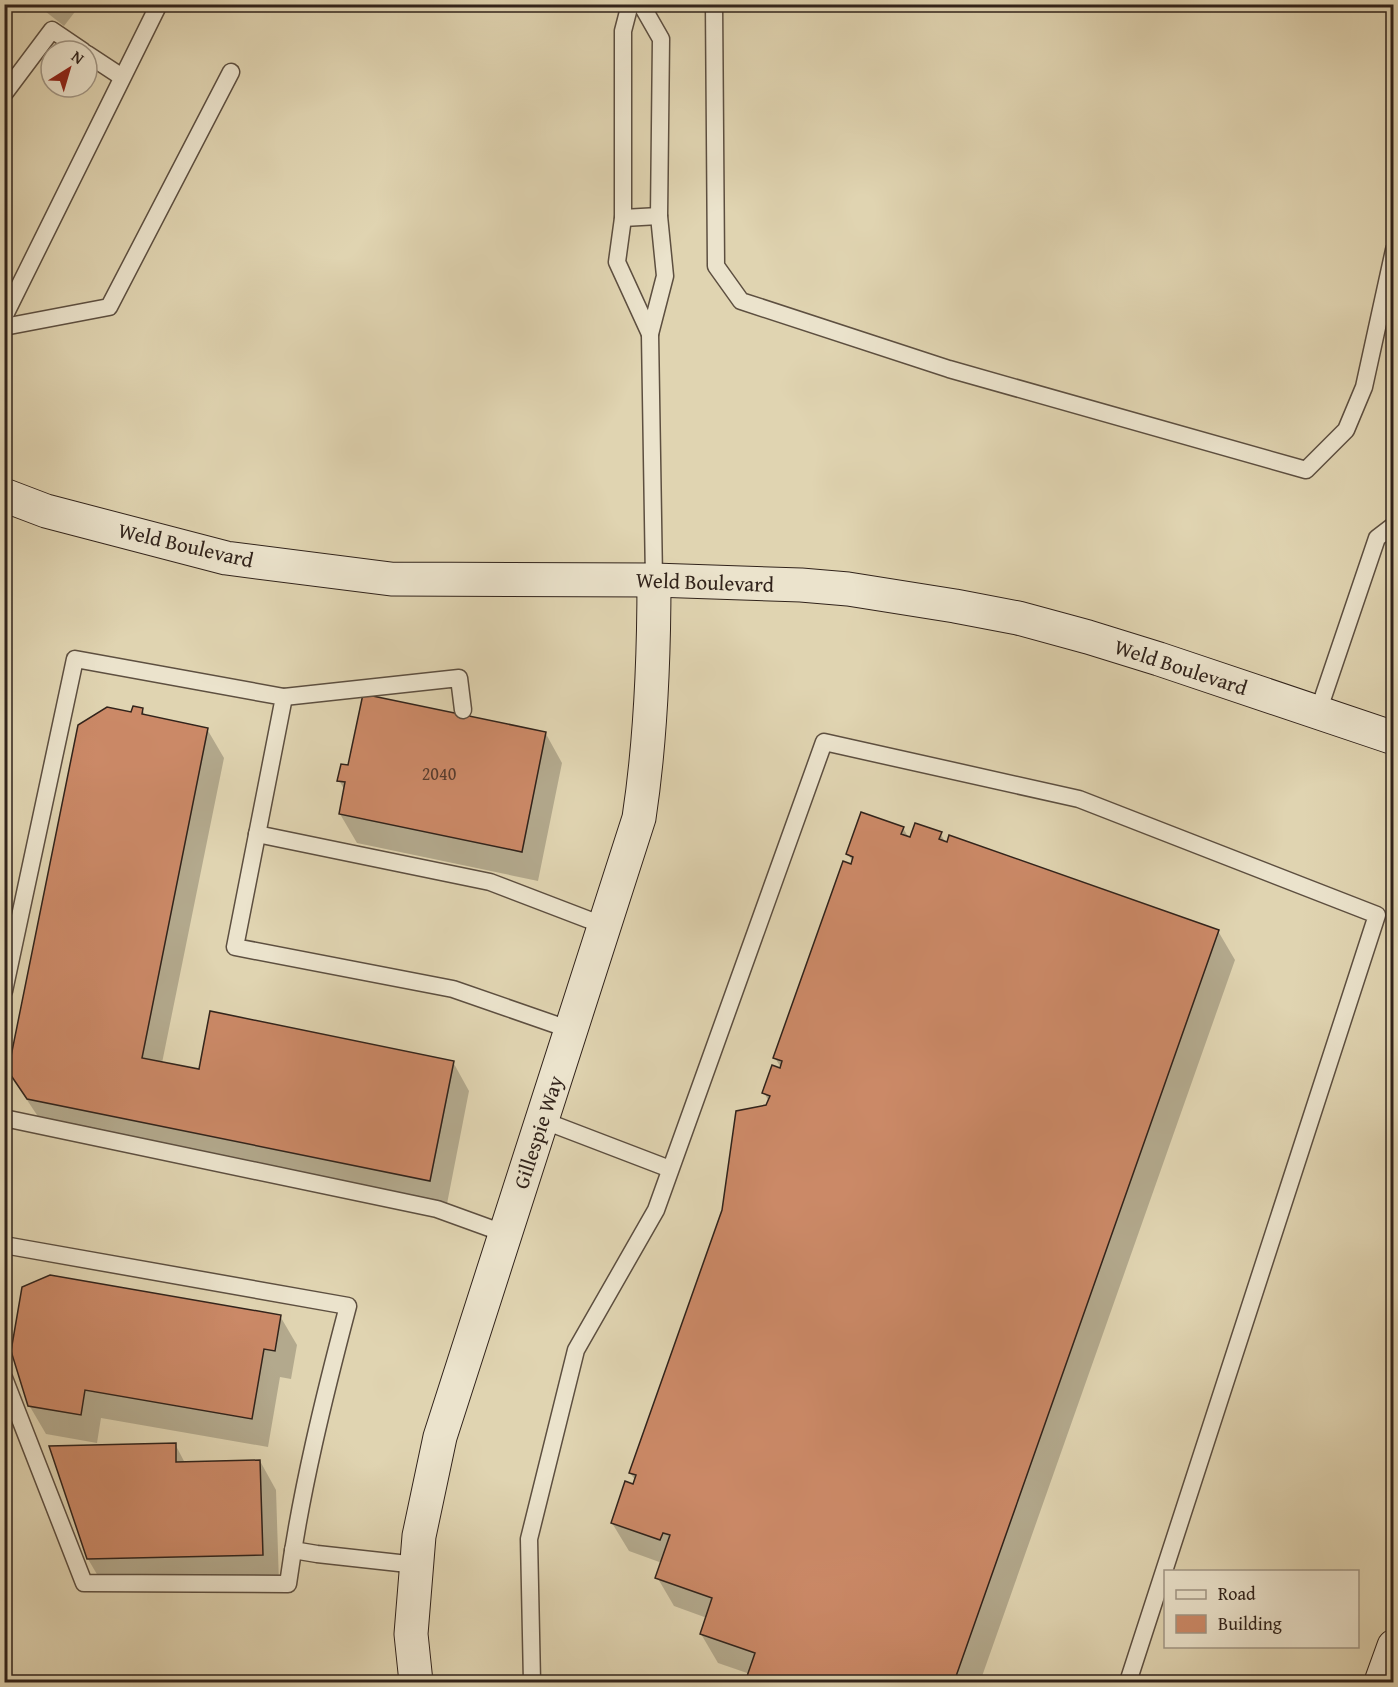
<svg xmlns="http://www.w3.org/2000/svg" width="1398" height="1687" viewBox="0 0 1398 1687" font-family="'Gentium Book Plus',serif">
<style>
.shadow{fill:#0003}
.building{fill:#cb8967;stroke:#31231b;stroke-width:1.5}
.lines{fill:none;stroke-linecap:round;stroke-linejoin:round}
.lane-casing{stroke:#5d4f40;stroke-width:19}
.secondary-casing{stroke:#31231b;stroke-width:35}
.lane{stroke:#ebe3cc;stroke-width:16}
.secondary{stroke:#ebe3cc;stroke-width:33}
.labels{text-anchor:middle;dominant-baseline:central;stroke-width:5;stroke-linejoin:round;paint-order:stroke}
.number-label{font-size:18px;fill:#583c2e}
.street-label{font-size:21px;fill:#31231b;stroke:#ebe3cc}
</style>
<rect width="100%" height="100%" fill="#e0d4b1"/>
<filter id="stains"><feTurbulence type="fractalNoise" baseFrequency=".00333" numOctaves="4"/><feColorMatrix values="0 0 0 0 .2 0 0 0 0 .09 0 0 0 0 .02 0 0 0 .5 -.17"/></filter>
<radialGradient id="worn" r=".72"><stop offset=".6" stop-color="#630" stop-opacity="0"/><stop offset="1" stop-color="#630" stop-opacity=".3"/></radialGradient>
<g class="shadow">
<path d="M 36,4 L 81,4 L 64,26 Z"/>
<path d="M 142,709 L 146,717 L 207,729 L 224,758 L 162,1063 L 200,1071 L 453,1062 L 469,1091 L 446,1209 L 45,1127 L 27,1100 L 10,1071 L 133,713 Z"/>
<path d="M 546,734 L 562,763 L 538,881 L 357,843 L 340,814 L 345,791 L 339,780 L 349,767 Z"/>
<path d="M 903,828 L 910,840 L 940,833 L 947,845 L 1218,931 L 1235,960 L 980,1682 L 747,1682 L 750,1674 L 718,1663 L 701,1634 L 707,1618 L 674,1606 L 657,1577 L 662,1563 L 629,1551 L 612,1523 L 636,1481 L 630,1473 L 769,1102 L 764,1092 L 783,1071 L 775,1058 L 853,862 L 848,854 Z"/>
<path d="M 280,1316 L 297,1345 L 291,1379 L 280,1377 L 268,1447 L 101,1418 L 97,1443 L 46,1434 L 29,1405 Z"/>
<path d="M 175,1444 L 185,1463 L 260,1461 L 276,1490 L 279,1583 L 105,1588 L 88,1559 Z"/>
</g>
<g class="building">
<path d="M 363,694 L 546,732 L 522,852 L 339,814 L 345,782 L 337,781 L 341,764 L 348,765 Z"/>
<path d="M 133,706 L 143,708 L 142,714 L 208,728 L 142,1058 L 199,1069 L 210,1011 L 454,1061 L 430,1181 L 27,1099 L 8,1071 L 78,725 L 107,707 L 131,712 Z"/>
<path d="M 861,812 L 904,827 L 901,834 L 910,837 L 915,823 L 942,832 L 939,839 L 947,842 L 949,835 L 1219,930 L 954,1682 L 745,1682 L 755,1653 L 700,1634 L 712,1598 L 655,1578 L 670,1535 L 663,1533 L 660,1540 L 611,1523 L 625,1481 L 633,1484 L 636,1475 L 629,1473 L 722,1210 L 736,1111 L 766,1105 L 770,1096 L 762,1093 L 772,1065 L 780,1068 L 782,1061 L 773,1058 L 843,861 L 851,864 L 853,857 L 846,854 Z"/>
<path d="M 50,1275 L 281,1315 L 275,1351 L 264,1349 L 252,1419 L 85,1390 L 81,1415 L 28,1406 L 11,1351 L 22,1287 Z"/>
<path d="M 176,1443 L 176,1462 L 260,1460 L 263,1555 L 87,1559 L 49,1446 Z"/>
</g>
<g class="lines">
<g class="lane-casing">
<g id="lane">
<path d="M 630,4 L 623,31 L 623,218 L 617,262 L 650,334"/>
<path d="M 641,4 L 661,39 L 659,216 L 665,276 L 650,334 L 654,580"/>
<path d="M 714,4 L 716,266 L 741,301 L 949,369 L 1306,470 L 1346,430 L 1364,387 L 1394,250"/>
<path d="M 87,54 L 122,77"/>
<path d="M 4,94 L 52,30 L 83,51"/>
<path d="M 623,218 L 659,216"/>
<path d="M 4,317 L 159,4"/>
<path d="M 4,327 L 109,307 L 231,72"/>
<path d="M 284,697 L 459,678 L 463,710"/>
<path d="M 1318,712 L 1377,538 L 1394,525"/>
<path d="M 257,834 L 490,882 L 605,926"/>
<path d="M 4,991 L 75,659 L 284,697 L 235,947 L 453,989 L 571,1030"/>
<path d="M 4,1118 L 437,1209 L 506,1234"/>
<path d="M 542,1120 L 670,1169"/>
<path d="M 4,1245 L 348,1306 C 324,1397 301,1490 288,1584 L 84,1583 L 4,1378"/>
<path d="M 293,1550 L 317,1554 L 417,1565"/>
<path d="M 532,1682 L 529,1539 L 576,1350 L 656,1210 L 824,742 L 1079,799 L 1377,915 L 1128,1682"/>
</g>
</g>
<g class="secondary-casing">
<g id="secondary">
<path d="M 4,495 L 46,511 L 226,558 L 391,579 L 654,580 L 801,585 L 848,589 L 955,606 L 1018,618 L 1088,637 L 1159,659 L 1394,738"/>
<path d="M 416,1682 L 411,1634 L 419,1536 L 440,1437 L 639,818 C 651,739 654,660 654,580"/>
<path d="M 1381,1682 L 1394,1646"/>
</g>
</g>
<use href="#lane" class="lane"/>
<use href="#secondary" class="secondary"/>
</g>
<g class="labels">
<g class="number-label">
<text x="439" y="773">2040</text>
</g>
<g class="street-label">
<text transform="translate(186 545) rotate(13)">Weld Boulevard</text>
<text transform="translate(705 582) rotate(2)">Weld Boulevard</text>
<text transform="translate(1181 667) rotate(18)">Weld Boulevard</text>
<text transform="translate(538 1132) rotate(-72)">Gillespie Way</text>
</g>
</g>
<rect width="1398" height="1687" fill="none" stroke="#e0d4b1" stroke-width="24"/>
<rect x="6" y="6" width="1386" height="1675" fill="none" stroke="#31231b" stroke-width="3"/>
<rect x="12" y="12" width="1374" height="1663" fill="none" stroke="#31231b" stroke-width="1.5"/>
<rect x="1164" y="1570" width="195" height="78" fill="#ebe3cc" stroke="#a19685" stroke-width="1.5"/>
<rect x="1176" y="1590" width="30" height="9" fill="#ebe3cc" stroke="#a19685" stroke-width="1.5"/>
<text x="1218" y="1600" font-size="18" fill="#31231b">Road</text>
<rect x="1176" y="1615" width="30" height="18" fill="#cb8967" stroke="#a19685" stroke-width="1.5"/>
<text x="1218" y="1630" font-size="18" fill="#31231b">Building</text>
<g transform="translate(69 69) rotate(37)"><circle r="28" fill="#ebe3cc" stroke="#a19685" stroke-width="1.5"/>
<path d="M0-4.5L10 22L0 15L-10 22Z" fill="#8f2418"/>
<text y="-9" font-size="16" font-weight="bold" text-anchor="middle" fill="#31231b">N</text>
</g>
<rect width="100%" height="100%" filter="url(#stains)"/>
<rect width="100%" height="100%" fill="url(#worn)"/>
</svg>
